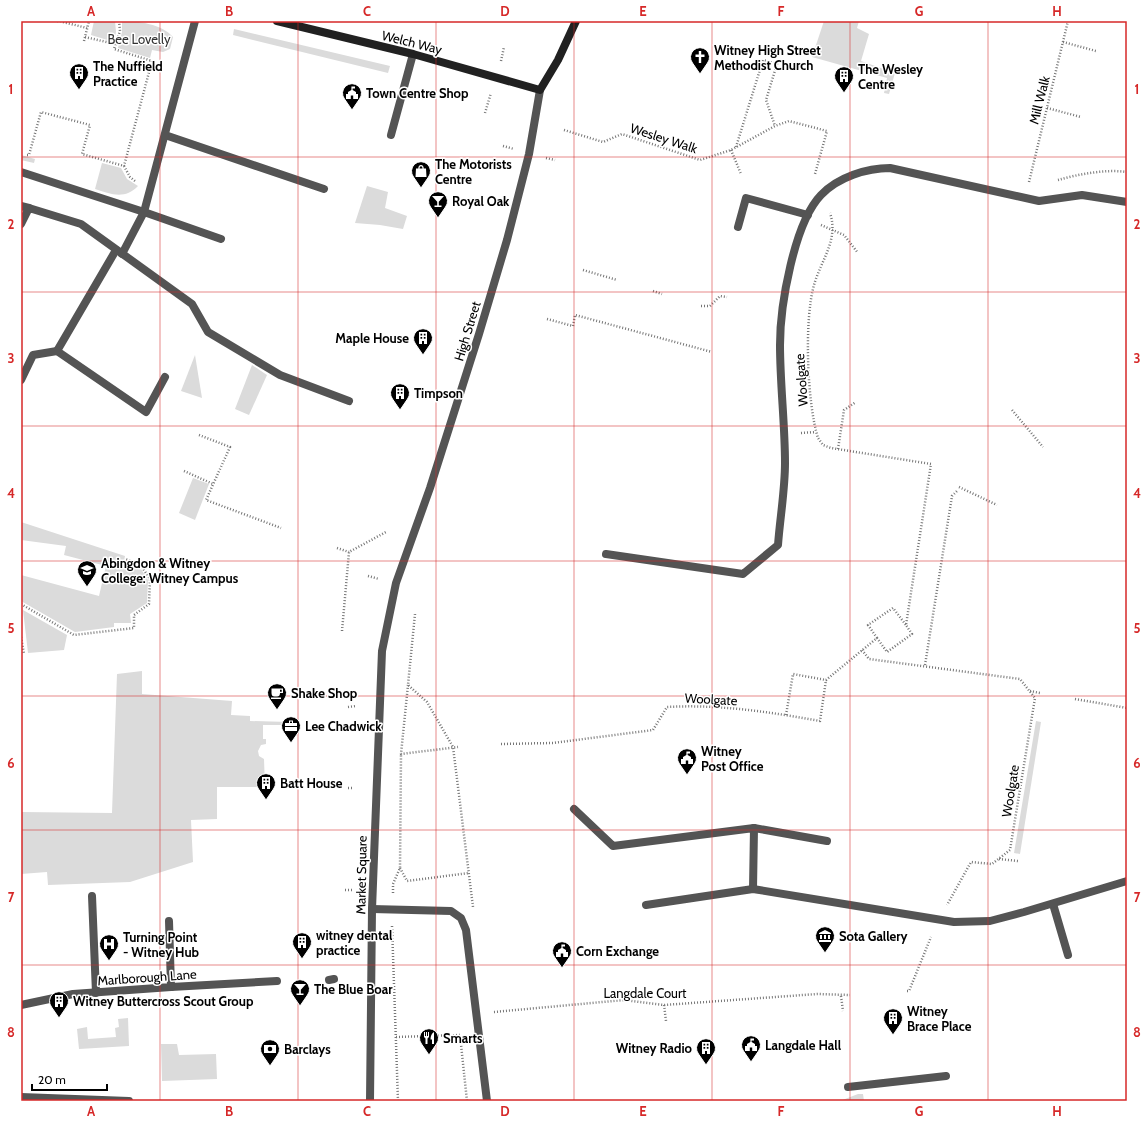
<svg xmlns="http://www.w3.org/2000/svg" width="1148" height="1122" viewBox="0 0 1148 1122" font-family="Cabin,sans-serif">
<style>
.green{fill:#dbdbdb}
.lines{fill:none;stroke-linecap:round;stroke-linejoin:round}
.path{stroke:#767676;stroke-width:2.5;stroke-dasharray:1 2;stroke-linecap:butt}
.lane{stroke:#545454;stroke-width:8}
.street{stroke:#545454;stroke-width:8}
.secondary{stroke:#212121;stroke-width:8}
.grid{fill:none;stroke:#d62828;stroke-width:1;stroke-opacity:0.55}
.labels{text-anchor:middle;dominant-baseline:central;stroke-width:3;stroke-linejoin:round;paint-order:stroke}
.park-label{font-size:13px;fill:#323232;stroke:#fff}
.street-label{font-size:13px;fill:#000;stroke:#fff}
.poi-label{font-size:13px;font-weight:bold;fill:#000;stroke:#fff;text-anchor:start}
.neatline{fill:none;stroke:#d62828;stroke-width:1.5}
.grid-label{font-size:13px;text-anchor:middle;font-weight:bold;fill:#d62828}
</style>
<rect width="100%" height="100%" fill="#fff"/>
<g class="green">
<path d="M 94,21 L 115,21 L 116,32 L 114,42 L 91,35 Z"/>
<path d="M 122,21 C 138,21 162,24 173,37 L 170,49 L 163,52 L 152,50 L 150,58 L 118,48 L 122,32 Z"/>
<path d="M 824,21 L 859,21 L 857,28 L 869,34 L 861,61 L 895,73 L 889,94 L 884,93 L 887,78 L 812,57 Z"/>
<path d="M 234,29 L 390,66 L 388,73 L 233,35 Z"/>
<path d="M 21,155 L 35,159 L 34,163 L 21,160 Z"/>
<path d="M 102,163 L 121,168 L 127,179 L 138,186 C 125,200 110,194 95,189 Z"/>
<path d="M 367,186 L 388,192 L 385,208 L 407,216 L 403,229 L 380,225 L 355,223 Z"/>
<path d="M 195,355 L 202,398 L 181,391 Z"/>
<path d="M 252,365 L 267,375 L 249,415 L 235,409 Z"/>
<path d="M 193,478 L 209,484 L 195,520 L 179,513 Z"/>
<path d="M 21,522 L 125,556 L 124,561 L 139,566 L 148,580 L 147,603 L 130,614 L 131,623 L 114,623 L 114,627 L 75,632 L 21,601 L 21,575 L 99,596 L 106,566 L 64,555 L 66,546 L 21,540 Z"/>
<path d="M 23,610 L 67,635 L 64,650 L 28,653 Z"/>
<path d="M 142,671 L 142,694 L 232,701 L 231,715 L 250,716 L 250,721 L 289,722 L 289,725 L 263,725 L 263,739 L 266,739 L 266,744 L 261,745 L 258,751 L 259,756 L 264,759 L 265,787 L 217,787 L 217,819 L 191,820 L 193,862 L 130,882 L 48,885 L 47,872 L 21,874 L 21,812 L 112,813 L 117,674 Z"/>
<path d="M 1036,721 L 1041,722 L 1020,854 L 1014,853 Z"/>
<path d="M 128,1018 L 129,1046 L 79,1049 L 77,1029 L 87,1027 L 88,1039 L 116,1037 L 115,1028 L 119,1027 L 118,1019 Z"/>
<path d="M 161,1044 L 177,1044 L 179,1055 L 216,1054 L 217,1079 L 162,1081 Z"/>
<path d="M 858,1094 L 863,1094 L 864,1101 L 840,1101 Z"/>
</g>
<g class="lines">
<g class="path">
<path d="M 57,21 L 63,21"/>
<path d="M 119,21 L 120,31 L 114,49 L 152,61 L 124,166"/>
<path d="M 63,22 L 87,28"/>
<path d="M 85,37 L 115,44"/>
<path d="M 84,41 L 89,21"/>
<path d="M 1063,42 L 1096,51"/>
<path d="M 501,61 L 504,47"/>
<path d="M 1047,108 L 1081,117"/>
<path d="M 485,113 L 491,93"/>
<path d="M 564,130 L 603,142 L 622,134 L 700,160 L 731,150 L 775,126 L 789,121 L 827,131 L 815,174"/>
<path d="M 503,146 L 514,149"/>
<path d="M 736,147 L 763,60 L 777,64 L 766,100 L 775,126"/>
<path d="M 731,150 L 741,174"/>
<path d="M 27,155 L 29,155 L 41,112 L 90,125 L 82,154 L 124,166 L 130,177 L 135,181"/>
<path d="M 546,158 L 555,160"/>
<path d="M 1058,180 C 1079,174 1106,169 1127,172"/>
<path d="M 1029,182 L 1068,21"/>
<path d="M 821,225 L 844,235 L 858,253"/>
<path d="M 583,270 L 617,280"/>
<path d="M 653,291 L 662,294"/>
<path d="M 701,306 L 710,306 L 720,296 L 727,297"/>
<path d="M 547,319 L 573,326 L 575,315 L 712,352"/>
<path d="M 1012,410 L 1043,447"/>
<path d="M 801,433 L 816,432"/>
<path d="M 199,435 L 230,447 L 206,500 L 281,528"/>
<path d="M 838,449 L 844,410 L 856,402"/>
<path d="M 184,471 L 213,484"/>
<path d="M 959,487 L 997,505"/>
<path d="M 337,548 L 349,552"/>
<path d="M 368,576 L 379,579"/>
<path d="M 21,604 L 74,635 L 134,628 L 134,615 L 149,604 L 150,579 L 140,564 L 125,559"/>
<path d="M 415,614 L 408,685 L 427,702 L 453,747 L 473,907"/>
<path d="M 342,631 L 349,552 L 386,532"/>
<path d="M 21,637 L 24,654"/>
<path d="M 877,638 L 868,625 L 893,608 L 906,625"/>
<path d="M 862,650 L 869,659 L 1020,679 L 1035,698 L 1010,850 L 992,864 L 971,862 L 947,905"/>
<path d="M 925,665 L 952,496 L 957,491"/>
<path d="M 408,685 L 401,754 L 458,747"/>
<path d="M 1030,691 L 1040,693"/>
<path d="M 1075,699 L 1127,708"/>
<path d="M 348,707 L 356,706"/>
<path d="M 786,715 L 793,674 L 826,680 L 877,638 L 887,652 L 912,634 L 906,625 L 931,464 L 831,448 L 823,445 L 818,438 C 807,403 804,320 814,285 C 821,260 839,240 830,213"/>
<path d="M 501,744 L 553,743 L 653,730 L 667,707 C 718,704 770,712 820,721 L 826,680"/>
<path d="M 348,788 L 354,788"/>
<path d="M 999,859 L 1018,861"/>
<path d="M 400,868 L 407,881 L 469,873"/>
<path d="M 345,890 L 352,890"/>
<path d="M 393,893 L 393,884 L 400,868 L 401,754"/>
<path d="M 392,926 L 398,1101"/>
<path d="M 907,991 L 909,991 L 931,937"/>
<path d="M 841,996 L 843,1011"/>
<path d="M 664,1005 L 666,1021"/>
<path d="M 494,1012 L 624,1000 L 664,1005 L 817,994 L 850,995"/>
<path d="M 396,1037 L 460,1035 L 467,1101"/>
</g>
<g class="lane">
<path d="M 165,135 L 324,189"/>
<path d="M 391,135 L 413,54"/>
<path d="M 21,172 L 144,212 L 221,239"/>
<path d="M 21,206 L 29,208"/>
<path d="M 21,224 L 29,208 L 81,224 L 192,304 L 208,332 L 280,375 L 349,401"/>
<path d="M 738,227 L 746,198 L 808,215"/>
<path d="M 116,250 L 57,351 L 146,412 L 165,377"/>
<path d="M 122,254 L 144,212 L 195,21"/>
<path d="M 21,380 L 33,355 L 57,351"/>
<path d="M 606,554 L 743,574 L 778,545 C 780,518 785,490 785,463 C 785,424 780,384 780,345 C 780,306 794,223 821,195 C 838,177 867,168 890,168 L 1039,201 L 1082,195 L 1127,202"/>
<path d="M 574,809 L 613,846 L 754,828 L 753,889"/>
<path d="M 754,828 L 827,841"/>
<path d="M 1053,904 L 1068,955"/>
<path d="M 646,905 L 753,889 L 954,922 L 990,921 L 1024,912 L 1127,881"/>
<path d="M 372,909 L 451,911 L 461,918 L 466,930 L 487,1101"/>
<path d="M 329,980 L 334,979"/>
<path d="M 171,987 L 277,981"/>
<path d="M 848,1087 L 946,1076"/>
<path d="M 21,1097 L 129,1101"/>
</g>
<g class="street">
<path d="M 92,896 L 96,993"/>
<path d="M 21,1005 L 73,994 L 171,987 L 169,921"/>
<path d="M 370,1101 L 372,909 L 382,651 L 396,583 L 430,488 L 479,334 L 507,240 L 529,154 L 540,90"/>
</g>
<path class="secondary" d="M 277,21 L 413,54 L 540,90 L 558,60 L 576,21"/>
</g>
<path class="grid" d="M 160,21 L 160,1101M 298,21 L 298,1101M 436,21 L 436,1101M 574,21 L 574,1101M 712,21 L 712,1101M 850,21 L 850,1101M 988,21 L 988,1101M 21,157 L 1127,157M 21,292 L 1127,292M 21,426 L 1127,426M 21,561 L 1127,561M 21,696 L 1127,696M 21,830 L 1127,830M 21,965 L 1127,965"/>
<defs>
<g id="church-pin" transform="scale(1)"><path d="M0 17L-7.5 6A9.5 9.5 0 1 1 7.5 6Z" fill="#000" stroke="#fff"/><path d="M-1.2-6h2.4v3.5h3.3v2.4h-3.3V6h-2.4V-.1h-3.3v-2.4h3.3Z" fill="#fff"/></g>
<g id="building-pin" transform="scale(1)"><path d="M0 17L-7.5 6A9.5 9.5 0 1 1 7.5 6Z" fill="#000" stroke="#fff"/><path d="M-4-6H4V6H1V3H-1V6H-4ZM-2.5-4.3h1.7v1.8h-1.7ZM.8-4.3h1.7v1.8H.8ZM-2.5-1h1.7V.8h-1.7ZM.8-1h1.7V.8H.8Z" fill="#fff"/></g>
<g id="civic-pin" transform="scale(1)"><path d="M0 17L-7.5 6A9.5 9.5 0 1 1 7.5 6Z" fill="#000" stroke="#fff"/><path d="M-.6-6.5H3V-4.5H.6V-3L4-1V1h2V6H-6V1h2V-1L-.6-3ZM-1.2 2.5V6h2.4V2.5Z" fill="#fff"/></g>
<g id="shop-pin" transform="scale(1)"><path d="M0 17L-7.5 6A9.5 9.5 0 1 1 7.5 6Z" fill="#000" stroke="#fff"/><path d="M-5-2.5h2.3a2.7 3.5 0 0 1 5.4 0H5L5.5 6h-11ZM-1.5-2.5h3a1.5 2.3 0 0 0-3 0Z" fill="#fff"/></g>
<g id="bar-pin" transform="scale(1)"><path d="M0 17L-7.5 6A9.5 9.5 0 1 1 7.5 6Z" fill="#000" stroke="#fff"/><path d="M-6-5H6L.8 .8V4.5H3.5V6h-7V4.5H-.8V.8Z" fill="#fff"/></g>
<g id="university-pin" transform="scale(1)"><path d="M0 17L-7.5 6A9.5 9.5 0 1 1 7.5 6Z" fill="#000" stroke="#fff"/><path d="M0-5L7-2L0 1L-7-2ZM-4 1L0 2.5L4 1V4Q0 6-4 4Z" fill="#fff"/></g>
<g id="cafe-pin" transform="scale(1)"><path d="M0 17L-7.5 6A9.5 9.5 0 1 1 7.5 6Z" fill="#000" stroke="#fff"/><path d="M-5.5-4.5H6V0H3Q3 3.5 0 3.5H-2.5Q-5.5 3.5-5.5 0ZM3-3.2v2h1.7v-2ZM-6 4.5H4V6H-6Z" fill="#fff"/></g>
<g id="office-pin" transform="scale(1)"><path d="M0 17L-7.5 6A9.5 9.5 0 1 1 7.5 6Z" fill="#000" stroke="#fff"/><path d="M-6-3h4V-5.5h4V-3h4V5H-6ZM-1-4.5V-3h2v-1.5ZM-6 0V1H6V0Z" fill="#fff"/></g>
<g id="museum-pin" transform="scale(1)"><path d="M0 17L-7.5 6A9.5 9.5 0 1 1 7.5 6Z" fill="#000" stroke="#fff"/><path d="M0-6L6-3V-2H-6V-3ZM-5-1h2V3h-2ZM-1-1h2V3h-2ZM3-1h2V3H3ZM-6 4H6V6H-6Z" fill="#fff"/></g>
<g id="hospital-pin" transform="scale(1)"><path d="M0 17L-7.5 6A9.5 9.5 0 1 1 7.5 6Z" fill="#000" stroke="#fff"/><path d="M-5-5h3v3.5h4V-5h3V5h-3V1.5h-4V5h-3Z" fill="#fff"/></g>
<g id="restaurant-pin" transform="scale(1)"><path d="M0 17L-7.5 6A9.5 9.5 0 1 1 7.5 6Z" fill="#000" stroke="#fff"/><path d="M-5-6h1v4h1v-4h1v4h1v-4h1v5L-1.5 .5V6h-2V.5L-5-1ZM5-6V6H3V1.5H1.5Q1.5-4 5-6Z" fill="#fff"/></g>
<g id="bank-pin" transform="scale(1)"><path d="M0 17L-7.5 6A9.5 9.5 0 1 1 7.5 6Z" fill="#000" stroke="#fff"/><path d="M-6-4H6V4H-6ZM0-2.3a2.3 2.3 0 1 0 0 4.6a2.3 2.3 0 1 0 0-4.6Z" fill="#fff"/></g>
</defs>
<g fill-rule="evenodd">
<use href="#church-pin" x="700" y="57"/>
<use href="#building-pin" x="79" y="73"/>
<use href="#building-pin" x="844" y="76"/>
<use href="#civic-pin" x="352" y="93"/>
<use href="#shop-pin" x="421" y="171"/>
<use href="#bar-pin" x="438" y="201"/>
<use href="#building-pin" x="423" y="338"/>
<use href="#building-pin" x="400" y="393"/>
<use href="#university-pin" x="87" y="570"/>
<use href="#cafe-pin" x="277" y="693"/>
<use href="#office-pin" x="291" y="726"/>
<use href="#civic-pin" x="687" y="758"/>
<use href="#building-pin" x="266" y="783"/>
<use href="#museum-pin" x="825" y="936"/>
<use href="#building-pin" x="302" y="942"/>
<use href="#hospital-pin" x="109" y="944"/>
<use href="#civic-pin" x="562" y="951"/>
<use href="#bar-pin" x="300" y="989"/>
<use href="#building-pin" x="59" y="1001"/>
<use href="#building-pin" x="893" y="1018"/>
<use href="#restaurant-pin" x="429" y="1038"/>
<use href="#civic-pin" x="751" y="1045"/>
<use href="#building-pin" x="706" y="1048"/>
<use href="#bank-pin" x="270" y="1049"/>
</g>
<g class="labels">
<g class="park-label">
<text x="139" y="39">Bee Lovelly</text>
</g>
<g class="street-label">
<text transform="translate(412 42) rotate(14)">Welch Way</text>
<text transform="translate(1039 100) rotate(-76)">Mill Walk</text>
<text transform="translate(664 138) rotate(18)">Wesley Walk</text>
<text transform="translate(467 331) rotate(-73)">High Street</text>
<text transform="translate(801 380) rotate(-94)">Woolgate</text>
<text transform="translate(711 699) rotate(3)">Woolgate</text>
<text transform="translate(1010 791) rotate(-81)">Woolgate</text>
<text transform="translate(361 875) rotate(-89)">Market Square</text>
<text transform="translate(147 977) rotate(-4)">Marlborough Lane</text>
<text x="645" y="993">Langdale Court</text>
</g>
<g class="poi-label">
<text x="714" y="50">Witney High Street<tspan x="714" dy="15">Methodist Church</tspan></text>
<text x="93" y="66">The Nuffield<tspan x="93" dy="15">Practice</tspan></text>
<text x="858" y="69">The Wesley<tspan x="858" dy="15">Centre</tspan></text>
<text x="366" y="93">Town Centre Shop</text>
<text x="435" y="164">The Motorists<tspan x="435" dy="15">Centre</tspan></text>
<text x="452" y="201">Royal Oak</text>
<text x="409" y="338" text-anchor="end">Maple House</text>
<text x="414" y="393">Timpson</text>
<text x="101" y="563">Abingdon &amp; Witney<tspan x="101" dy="15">College: Witney Campus</tspan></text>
<text x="291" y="693">Shake Shop</text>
<text x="305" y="726">Lee Chadwick</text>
<text x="701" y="751">Witney<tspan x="701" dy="15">Post Office</tspan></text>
<text x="280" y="783">Batt House</text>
<text x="316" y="935">witney dental<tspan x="316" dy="15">practice</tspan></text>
<text x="839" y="936">Sota Gallery</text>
<text x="123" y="937">Turning Point<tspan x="123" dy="15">- Witney Hub</tspan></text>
<text x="576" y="951">Corn Exchange</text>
<text x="314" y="989">The Blue Boar</text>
<text x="73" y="1001">Witney Buttercross Scout Group</text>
<text x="907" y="1011">Witney<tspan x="907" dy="15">Brace Place</tspan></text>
<text x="443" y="1038">Smarts</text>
<text x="765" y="1045">Langdale Hall</text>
<text x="692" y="1048" text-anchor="end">Witney Radio</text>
<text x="284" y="1049">Barclays</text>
</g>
</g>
<rect width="1148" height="1122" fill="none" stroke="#ffffff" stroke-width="44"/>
<path d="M32 1084v6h75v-6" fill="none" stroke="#000000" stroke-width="2"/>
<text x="38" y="1084" font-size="12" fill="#000000" stroke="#ffffff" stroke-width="3" paint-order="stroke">20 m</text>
<rect x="22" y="22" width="1104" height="1078" class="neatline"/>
<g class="grid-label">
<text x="91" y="16">A</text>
<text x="229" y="16">B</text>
<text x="367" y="16">C</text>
<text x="505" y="16">D</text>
<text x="643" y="16">E</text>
<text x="781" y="16">F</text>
<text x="919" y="16">G</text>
<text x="1057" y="16">H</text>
<text x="11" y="94">1</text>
<text x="1137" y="94">1</text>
<text x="11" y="229">2</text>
<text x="1137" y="229">2</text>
<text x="11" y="363">3</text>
<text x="1137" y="363">3</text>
<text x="11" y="498">4</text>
<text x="1137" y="498">4</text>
<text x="11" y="633">5</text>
<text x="1137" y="633">5</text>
<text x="11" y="768">6</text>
<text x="1137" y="768">6</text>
<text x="11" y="902">7</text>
<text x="1137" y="902">7</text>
<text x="11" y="1037">8</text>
<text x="1137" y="1037">8</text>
<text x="91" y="1116">A</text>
<text x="229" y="1116">B</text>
<text x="367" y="1116">C</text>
<text x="505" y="1116">D</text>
<text x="643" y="1116">E</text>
<text x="781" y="1116">F</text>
<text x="919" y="1116">G</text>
<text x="1057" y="1116">H</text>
</g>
</svg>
